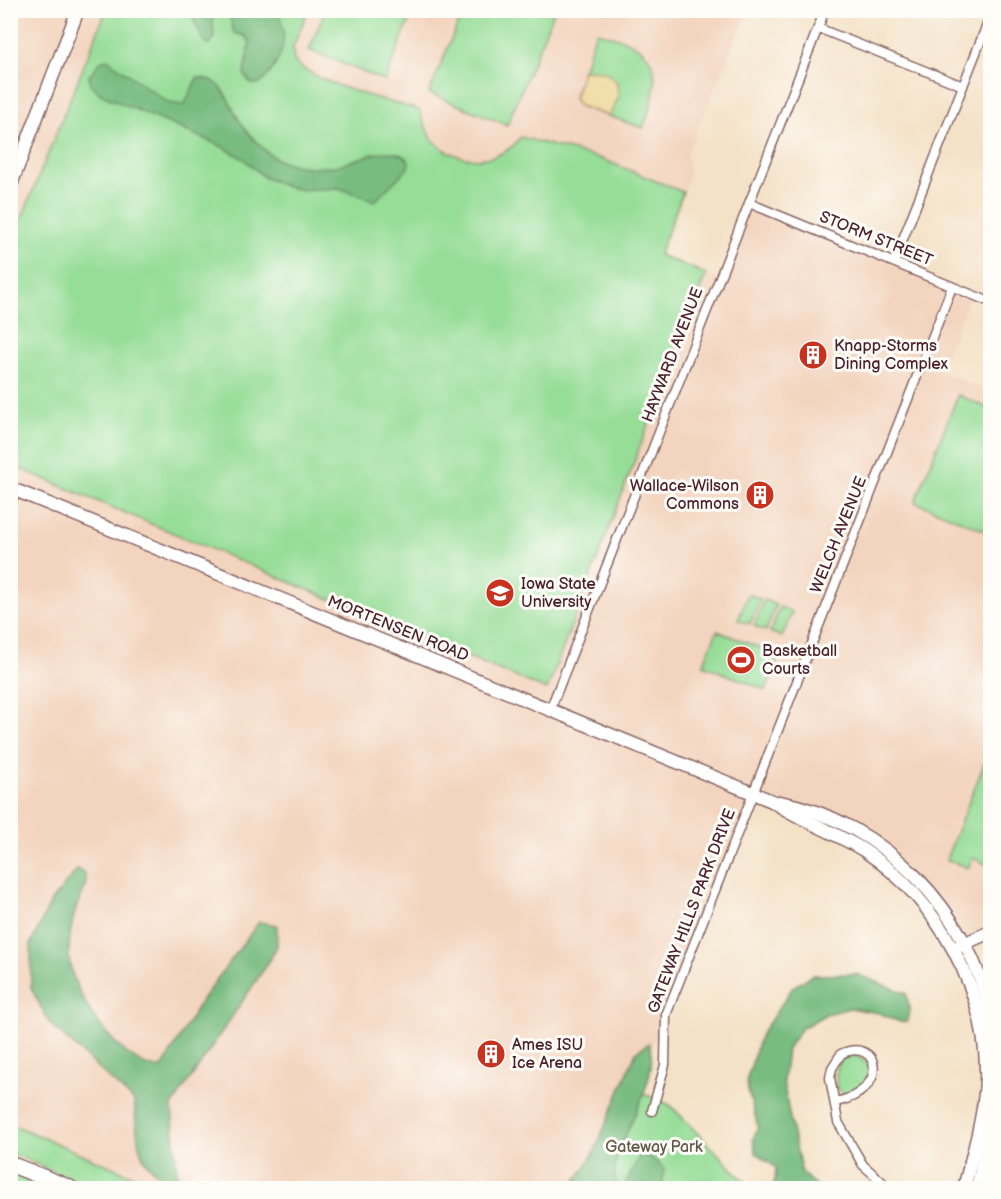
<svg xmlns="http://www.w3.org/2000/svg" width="1001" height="1199" viewBox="0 0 1001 1199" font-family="'Balsamiq Sans',sans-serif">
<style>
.built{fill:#f3d4be}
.green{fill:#96dd97;stroke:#707e61;stroke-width:1.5}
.forest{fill:#78bc80;stroke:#616e56;stroke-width:1.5}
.sand{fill:#eeda9e;stroke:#9c7c64;stroke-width:1.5}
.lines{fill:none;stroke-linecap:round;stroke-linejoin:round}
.street-casing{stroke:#866362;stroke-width:11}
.secondary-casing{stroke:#866362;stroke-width:15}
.highway-casing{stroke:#866362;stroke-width:18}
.street{stroke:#fff;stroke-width:8}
.secondary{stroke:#fff;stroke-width:12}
.highway{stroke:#fff;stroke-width:15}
.labels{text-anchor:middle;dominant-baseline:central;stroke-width:6;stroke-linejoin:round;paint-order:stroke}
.street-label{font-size:16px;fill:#4a1f2b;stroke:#fdfcf7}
.poi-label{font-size:16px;fill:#4a1f2b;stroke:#fdfcf7;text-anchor:start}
.park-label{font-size:16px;fill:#61584b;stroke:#fdfcf7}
</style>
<rect width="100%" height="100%" fill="#fdfcf7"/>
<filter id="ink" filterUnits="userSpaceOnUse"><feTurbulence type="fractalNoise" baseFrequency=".0167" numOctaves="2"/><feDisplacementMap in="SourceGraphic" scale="12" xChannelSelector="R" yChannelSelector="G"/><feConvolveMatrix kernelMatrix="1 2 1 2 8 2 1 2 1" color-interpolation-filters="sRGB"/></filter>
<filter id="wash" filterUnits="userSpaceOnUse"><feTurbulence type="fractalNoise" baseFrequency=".008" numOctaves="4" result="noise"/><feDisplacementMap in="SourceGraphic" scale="24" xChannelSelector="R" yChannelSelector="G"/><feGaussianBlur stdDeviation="1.35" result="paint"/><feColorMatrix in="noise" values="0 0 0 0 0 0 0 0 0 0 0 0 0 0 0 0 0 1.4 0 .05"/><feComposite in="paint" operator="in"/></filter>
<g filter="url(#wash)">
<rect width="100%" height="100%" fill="#f4e2c8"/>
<path class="built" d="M 10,11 L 748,11 L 687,154 L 690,175 L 659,255 L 719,279 L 749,203 L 971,294 L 940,371 L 990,392 L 990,932 L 965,943 L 932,894 L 851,828 L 753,793 L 666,1015 L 590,1188 L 159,1188 L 11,1124 Z"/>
<g class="green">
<path d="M 106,11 L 308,11 L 293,47 L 294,61 C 318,85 386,100 419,110 C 423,120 426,131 433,140 C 457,165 499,166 521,137 L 599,158 L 683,192 L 659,255 L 706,274 L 547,690 L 11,465 L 11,245 Z"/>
<path d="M 325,11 L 413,11 L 385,81 L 309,50 Z"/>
<path d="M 463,11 L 554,11 L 507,125 L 429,93 Z"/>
<path d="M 596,32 C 660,45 665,71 643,128 L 579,106 L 574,98 Z"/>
<path d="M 958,395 L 990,409 L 990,521 L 986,531 L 915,502 Z"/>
<path d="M 748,594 L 761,599 L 750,624 L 738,620 Z"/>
<path d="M 764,600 L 776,605 L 766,631 L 754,626 Z"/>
<path d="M 780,607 L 792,612 L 782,637 L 770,632 Z"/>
<path d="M 717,631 L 779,655 L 766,690 L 703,665 Z"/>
<path d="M 990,749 L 990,866 L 973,858 L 968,868 L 946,859 Z"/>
<path d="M 855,1055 L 868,1063 L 869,1075 L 860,1087 L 843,1094 L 836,1086 C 836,1071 836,1056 855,1055 Z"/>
<path d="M 635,1090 L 670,1105 L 751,1188 L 590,1188 Z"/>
<path d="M 11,1124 L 140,1179 L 159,1188 L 92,1188 L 11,1153 Z"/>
<path d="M 10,1171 L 54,1188 L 21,1188 L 11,1184 Z"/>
</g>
<g class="forest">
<path d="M 190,11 L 212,11 L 214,38 L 209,45 L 203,41 Z"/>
<path d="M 228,11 L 277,11 C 291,37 281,64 260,84 L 251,84 L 244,74 L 250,42 L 245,36 L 234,33 Z"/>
<path d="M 107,59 L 169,103 L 184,105 L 197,78 C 225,76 228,105 241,123 C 250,135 267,156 281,161 C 298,167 317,169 335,166 C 356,162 391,140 409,161 L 408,168 L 375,201 L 339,188 L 304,190 L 287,187 L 264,177 L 244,159 L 219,145 L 102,95 L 90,84 L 89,76 L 101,61 Z"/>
<path d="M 78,869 L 85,874 C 88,889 81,894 76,908 C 72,921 69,940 69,954 C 68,991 123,1070 162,1068 L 201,1001 L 259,922 L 277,925 L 277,946 L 268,963 L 172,1106 L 178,1185 C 133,1165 139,1145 134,1101 L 50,1024 L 31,988 L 31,943 L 52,900 Z"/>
<path d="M 856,974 L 906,993 L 910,1010 L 907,1022 L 900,1022 L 879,1013 L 850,1008 L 826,1014 L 802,1028 L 787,1049 L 783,1081 L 793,1134 L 802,1173 L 818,1188 L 771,1188 L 775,1181 L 776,1168 L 756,1153 L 753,1139 L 758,1127 L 746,1082 L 760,1036 L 793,987 L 812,975 Z"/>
<path d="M 649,1043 C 661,1076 626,1126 617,1157 C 614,1164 615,1173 615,1180 L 621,1188 L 571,1188 L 593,1155 L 636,1052 Z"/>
<path d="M 641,1154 L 653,1159 L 664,1169 L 662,1188 L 623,1188 Z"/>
</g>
<path class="sand" d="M 583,70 L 604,71 L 617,82 L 618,98 L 609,116 L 579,106 L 574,98 Z"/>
</g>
<g filter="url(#ink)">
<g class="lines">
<g class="street-casing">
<g id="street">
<path d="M 818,28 L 963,86"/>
<path d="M 749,203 L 990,302"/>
<path d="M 894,262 L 990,17"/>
<path d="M 550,710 L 825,10"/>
<path d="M 836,1102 C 891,1091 880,1036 841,1054 L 832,1068 L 830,1078 L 838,1122 L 863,1165 L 889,1188"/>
<path d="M 652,1111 L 665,1065 L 666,1015 L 952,287"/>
</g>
</g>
<g class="secondary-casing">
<g id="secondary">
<path d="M 10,187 L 78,10"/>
<path d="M 10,488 L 772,801 C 802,821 835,832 865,851 C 938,900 989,991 986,1081 C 984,1118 973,1153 964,1188"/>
<path d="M 779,802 C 883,821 970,912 990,1014"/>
<path d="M 959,946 L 990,932"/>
<path d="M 977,1188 L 990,1132"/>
</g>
</g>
<g class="highway-casing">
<path id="highway" d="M 10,1164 L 70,1188"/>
</g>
<use href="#street" class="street"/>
<use href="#secondary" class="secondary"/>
<use href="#highway" class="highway"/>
</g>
</g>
<defs>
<g id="building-disc" transform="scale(1.5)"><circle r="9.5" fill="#c8321e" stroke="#fdfcf7"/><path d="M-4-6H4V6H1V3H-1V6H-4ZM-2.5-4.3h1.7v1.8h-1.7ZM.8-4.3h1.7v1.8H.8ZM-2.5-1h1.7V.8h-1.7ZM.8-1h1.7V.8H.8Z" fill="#fff"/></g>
<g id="university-disc" transform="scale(1.5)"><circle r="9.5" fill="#c8321e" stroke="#fdfcf7"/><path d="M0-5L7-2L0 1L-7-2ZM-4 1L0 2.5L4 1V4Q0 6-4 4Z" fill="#fff"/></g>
<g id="stadium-disc" transform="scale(1.5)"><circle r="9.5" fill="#c8321e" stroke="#fdfcf7"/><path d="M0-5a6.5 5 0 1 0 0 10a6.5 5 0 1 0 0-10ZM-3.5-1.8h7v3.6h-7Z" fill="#fff"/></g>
</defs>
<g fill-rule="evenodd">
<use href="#building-disc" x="813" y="355"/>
<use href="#building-disc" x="760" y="495"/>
<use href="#university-disc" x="500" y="593"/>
<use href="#stadium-disc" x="741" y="660"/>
<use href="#building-disc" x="491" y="1054"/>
</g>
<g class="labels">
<g class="street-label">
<text transform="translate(876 239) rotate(22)">STORM STREET</text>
<text transform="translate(673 355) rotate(-69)">HAYWARD AVENUE</text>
<text transform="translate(839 535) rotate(-68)">WELCH AVENUE</text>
<text transform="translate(398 629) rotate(22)">MORTENSEN ROAD</text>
<text transform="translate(692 911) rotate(-69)">GATEWAY HILLS PARK DRIVE</text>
</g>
<g class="poi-label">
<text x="834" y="346">Knapp-Storms<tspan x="834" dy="18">Dining Complex</tspan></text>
<text x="739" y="486" text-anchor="end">Wallace-Wilson<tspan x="739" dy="18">Commons</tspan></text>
<text x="521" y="584">Iowa State<tspan x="521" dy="18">University</tspan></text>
<text x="762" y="651">Basketball<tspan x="762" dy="18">Courts</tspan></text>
<text x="512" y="1045">Ames ISU<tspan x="512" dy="18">Ice Arena</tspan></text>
</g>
<g class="park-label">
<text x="654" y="1147">Gateway Park</text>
</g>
</g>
<rect width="1001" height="1199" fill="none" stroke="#fdfcf7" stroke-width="36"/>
</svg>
